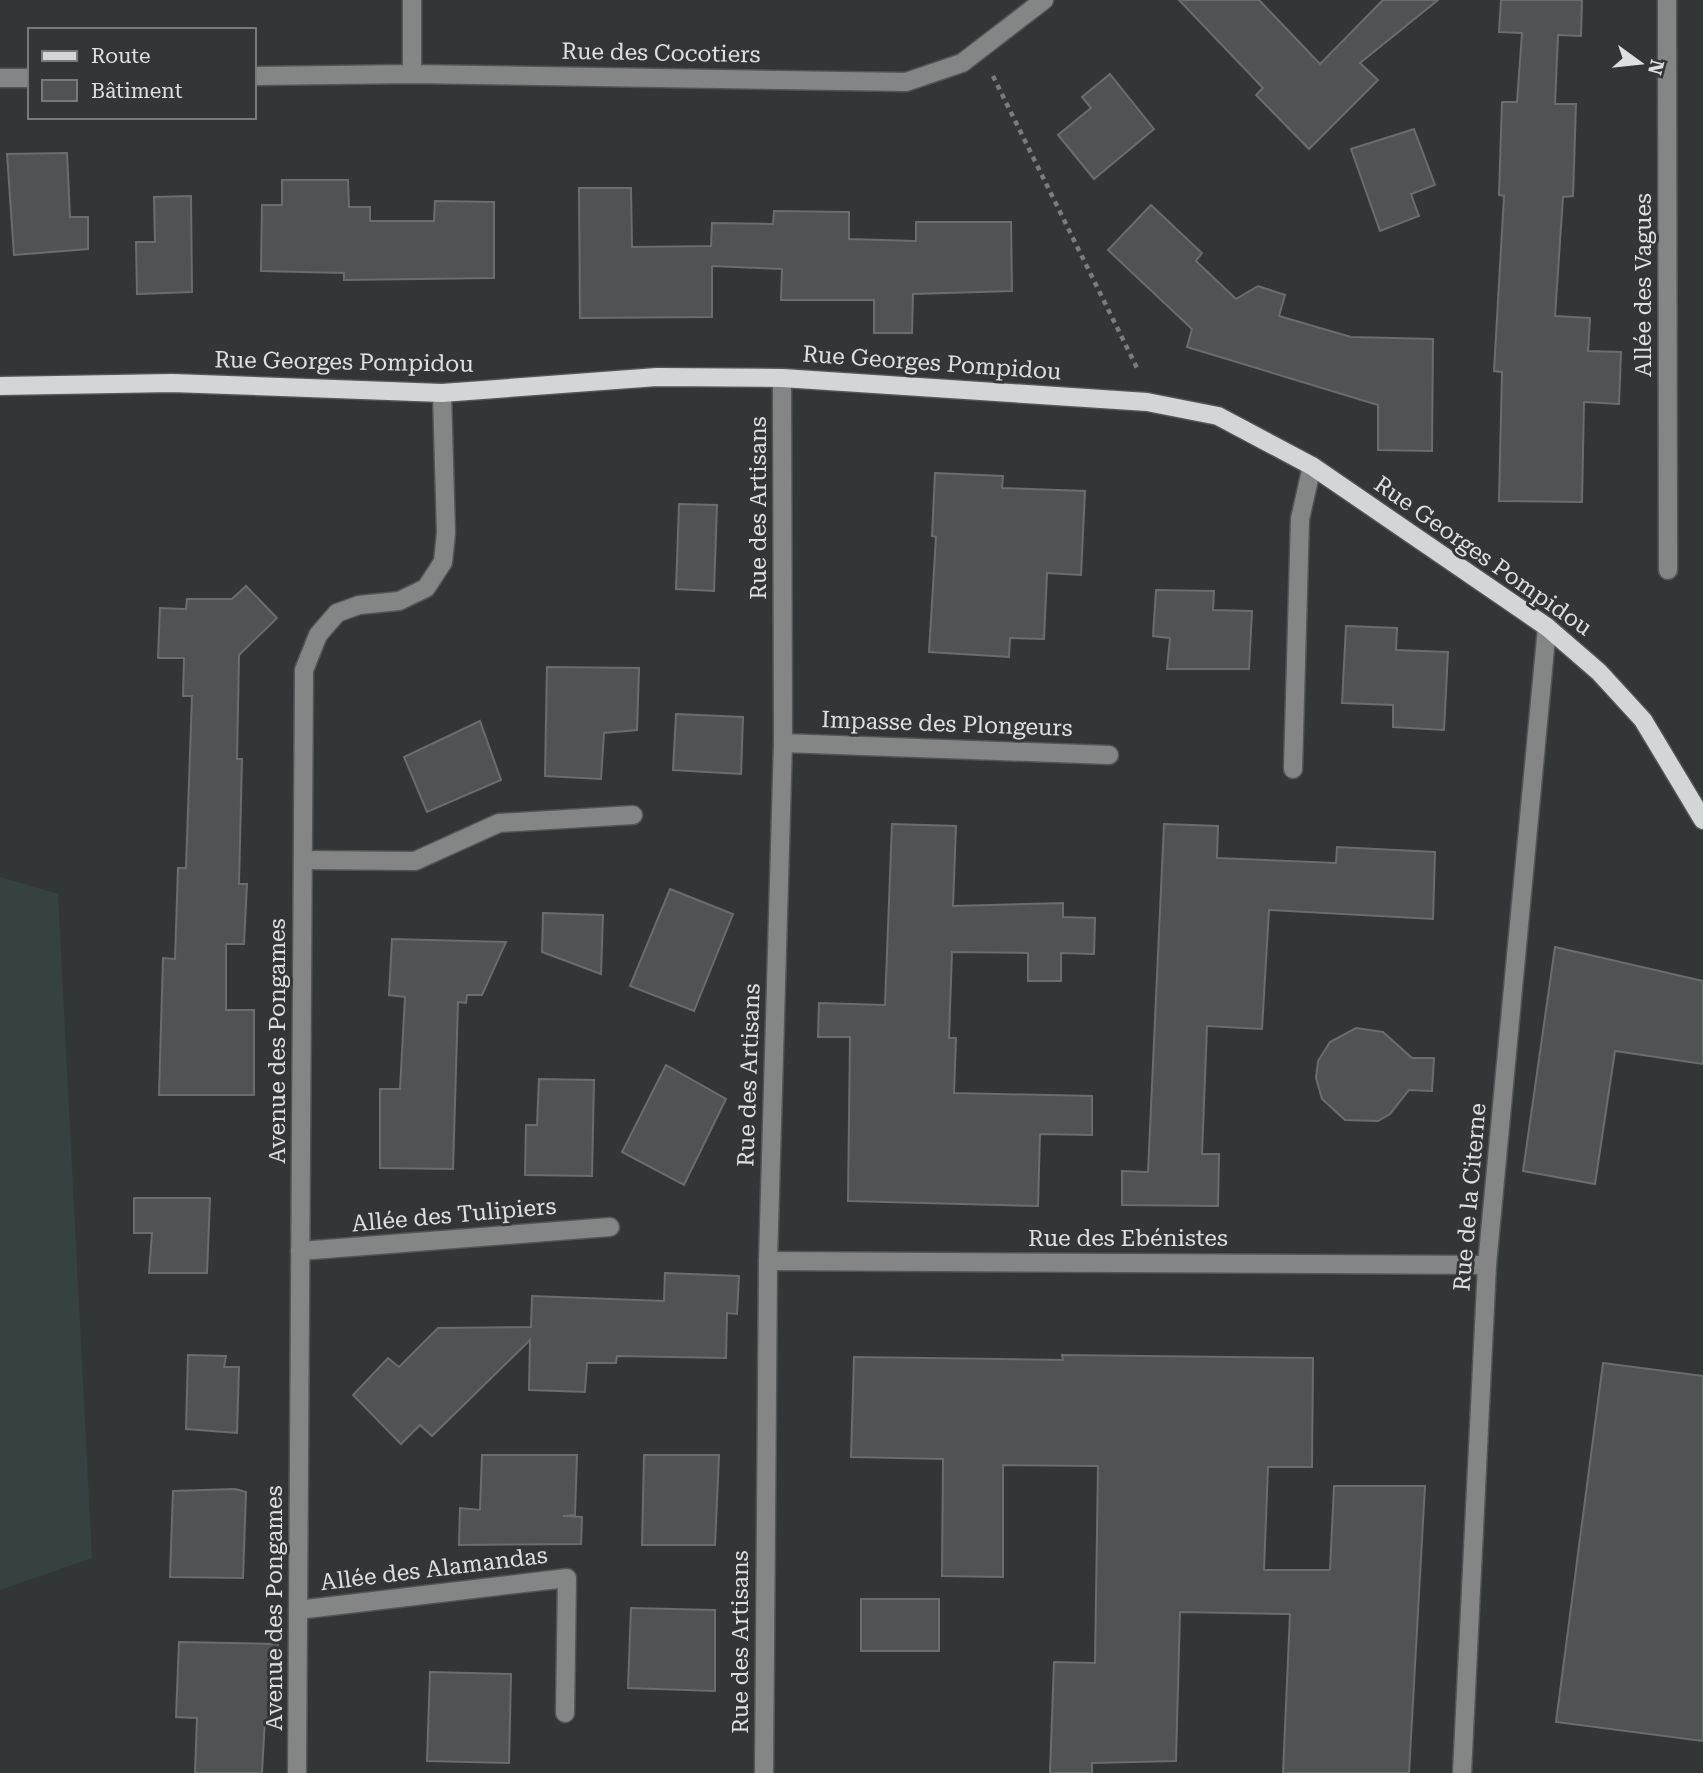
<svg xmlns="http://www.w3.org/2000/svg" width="1703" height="1773" viewBox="0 0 1703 1773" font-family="'Roboto Serif',serif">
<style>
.built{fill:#364142}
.building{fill:#4f5353;stroke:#696d6d;stroke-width:2}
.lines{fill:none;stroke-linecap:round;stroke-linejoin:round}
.minor-casing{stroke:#525555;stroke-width:21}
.major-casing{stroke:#525555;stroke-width:21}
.path{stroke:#7a7c7d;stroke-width:4.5;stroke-dasharray:5 5;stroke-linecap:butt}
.minor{stroke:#848686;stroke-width:18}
.major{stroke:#d3d6d7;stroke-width:18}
.labels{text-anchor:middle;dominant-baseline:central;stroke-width:6;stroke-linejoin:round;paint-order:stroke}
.street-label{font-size:23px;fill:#dee0e0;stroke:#333637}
</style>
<rect width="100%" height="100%" fill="#333637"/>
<path class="built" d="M 0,877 L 58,894 L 92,1558 L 0,1590 Z"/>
<g class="building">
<path d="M 1179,0 L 1259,0 L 1320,64 L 1383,0 L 1438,0 L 1360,63 L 1378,80 L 1309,149 L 1256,95 L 1263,88 Z"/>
<path d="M 1501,0 L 1582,0 L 1581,36 L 1558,35 L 1555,104 L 1576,104 L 1573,196 L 1563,197 L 1555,316 L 1590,318 L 1588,351 L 1621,352 L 1619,404 L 1584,402 L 1582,502 L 1499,501 L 1502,372 L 1494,371 L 1504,196 L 1499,195 L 1502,102 L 1517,102 L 1522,33 L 1499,32 Z"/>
<path d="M 1110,74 L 1154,129 L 1094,179 L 1058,135 L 1091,108 L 1082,97 Z"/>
<path d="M 1414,129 L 1435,185 L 1411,194 L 1419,216 L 1380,231 L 1351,149 Z"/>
<path d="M 67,153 L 70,217 L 88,217 L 88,249 L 14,255 L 7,154 Z"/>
<path d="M 282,180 L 348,180 L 349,207 L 370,207 L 370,221 L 434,221 L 435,201 L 494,202 L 494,278 L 344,280 L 344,273 L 261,271 L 262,205 L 282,205 Z"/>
<path d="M 579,188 L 631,188 L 632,247 L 711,246 L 712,223 L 773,224 L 774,211 L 849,212 L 849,239 L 916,241 L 916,222 L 1011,222 L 1012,291 L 913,294 L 912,333 L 874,333 L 874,300 L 781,300 L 782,269 L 712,266 L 712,317 L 580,318 Z"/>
<path d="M 191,196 L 192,292 L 137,294 L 136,242 L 155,242 L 154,197 Z"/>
<path d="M 1151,205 L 1202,253 L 1196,261 L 1236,299 L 1258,286 L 1285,295 L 1279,316 L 1351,337 L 1433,339 L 1432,451 L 1378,450 L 1378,405 L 1187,347 L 1192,329 L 1108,250 Z"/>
<path d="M 935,473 L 1003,476 L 1002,488 L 1085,491 L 1081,575 L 1047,573 L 1044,639 L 1010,638 L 1009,657 L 929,652 L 936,537 L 932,536 Z"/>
<path d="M 679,504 L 717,505 L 714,591 L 676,589 Z"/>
<path d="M 246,586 L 277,618 L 239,655 L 237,759 L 242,759 L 239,884 L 247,884 L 244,944 L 226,944 L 226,1010 L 254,1010 L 254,1095 L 159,1095 L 163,958 L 175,959 L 178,868 L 186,868 L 192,696 L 183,696 L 184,658 L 158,658 L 160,608 L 186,609 L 187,599 L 232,599 Z"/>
<path d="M 1156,590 L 1214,591 L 1213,610 L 1252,611 L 1249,669 L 1167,669 L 1170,638 L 1153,636 Z"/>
<path d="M 1346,626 L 1397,628 L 1396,650 L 1448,652 L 1444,730 L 1393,727 L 1393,705 L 1342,703 Z"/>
<path d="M 547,667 L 639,668 L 637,730 L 604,733 L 601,779 L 545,776 Z"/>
<path d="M 676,714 L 743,717 L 741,774 L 673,770 Z"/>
<path d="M 480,721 L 501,780 L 427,812 L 404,757 Z"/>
<path d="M 892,824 L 956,826 L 953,906 L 1063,903 L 1063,917 L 1095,918 L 1094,954 L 1061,953 L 1061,981 L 1028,981 L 1028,953 L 952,952 L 949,1038 L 956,1038 L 954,1093 L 1092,1096 L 1092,1135 L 1040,1134 L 1038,1206 L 848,1201 L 850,1037 L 818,1037 L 819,1003 L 885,1005 Z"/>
<path d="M 1164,824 L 1218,826 L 1217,858 L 1336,863 L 1337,847 L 1435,852 L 1433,919 L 1269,910 L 1262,1029 L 1207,1026 L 1202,1154 L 1219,1154 L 1218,1206 L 1122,1205 L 1122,1171 L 1148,1172 Z"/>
<path d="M 670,889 L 733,914 L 694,1011 L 630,986 Z"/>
<path d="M 543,913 L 603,915 L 601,974 L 542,952 Z"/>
<path d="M 392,939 L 506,942 L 482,995 L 467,995 L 466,1003 L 458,1002 L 453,1169 L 380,1168 L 380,1089 L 400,1089 L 405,997 L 389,995 Z"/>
<path d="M 1555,947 L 1703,981 L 1703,1064 L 1615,1051 L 1595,1184 L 1523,1171 Z"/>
<path d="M 1356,1028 L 1383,1032 L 1412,1058 L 1434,1058 L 1432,1091 L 1409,1090 L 1390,1114 L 1378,1121 L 1345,1120 L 1322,1099 L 1316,1078 L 1318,1061 L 1330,1042 Z"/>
<path d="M 666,1065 L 726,1099 L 684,1185 L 622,1152 Z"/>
<path d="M 539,1079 L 594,1080 L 592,1176 L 525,1175 L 526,1125 L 537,1125 Z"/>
<path d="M 134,1198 L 210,1198 L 207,1273 L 149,1273 L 152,1233 L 134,1233 Z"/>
<path d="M 665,1273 L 739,1276 L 737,1314 L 727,1313 L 726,1358 L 617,1356 L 616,1363 L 587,1363 L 585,1392 L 529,1390 L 530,1340 L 432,1436 L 420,1425 L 401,1444 L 353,1395 L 388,1358 L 399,1367 L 438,1328 L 531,1327 L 532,1296 L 664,1301 Z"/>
<path d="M 188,1355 L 226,1356 L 224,1367 L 239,1367 L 237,1433 L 186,1429 Z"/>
<path d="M 1062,1355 L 1313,1358 L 1312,1467 L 1268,1467 L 1264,1570 L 1330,1570 L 1334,1486 L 1425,1486 L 1409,1773 L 1283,1773 L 1290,1614 L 1180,1612 L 1176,1761 L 1092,1763 L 1092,1773 L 1050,1773 L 1054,1662 L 1095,1663 L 1098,1466 L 1003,1465 L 1003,1577 L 942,1576 L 943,1459 L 851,1457 L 854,1357 L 1063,1360 Z"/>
<path d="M 1603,1363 L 1703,1376 L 1703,1741 L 1556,1722 Z"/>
<path d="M 482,1455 L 577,1455 L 575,1515 L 563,1516 L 582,1517 L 581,1544 L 459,1545 L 460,1508 L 480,1510 Z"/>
<path d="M 644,1455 L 719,1455 L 715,1545 L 642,1545 Z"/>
<path d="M 235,1489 L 246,1492 L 243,1578 L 170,1577 L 173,1491 Z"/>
<rect x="861" y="1599" width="78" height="52"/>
<path d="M 631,1608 L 715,1610 L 715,1691 L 628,1688 Z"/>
<path d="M 179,1642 L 278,1644 L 276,1720 L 265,1719 L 262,1773 L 195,1773 L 197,1718 L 176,1717 Z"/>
<path d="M 430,1672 L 511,1674 L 509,1763 L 427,1761 Z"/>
</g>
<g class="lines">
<g class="minor-casing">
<g id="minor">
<path d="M 1667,0 L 1668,570"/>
<path d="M 412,74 L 412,0"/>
<path d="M 254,76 L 412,74 L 906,82 L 962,63 L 1044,0"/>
<path d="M 0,78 L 30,78"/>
<path d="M 783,743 L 1109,755"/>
<path d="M 1293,769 L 1300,519 L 1312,466"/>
<path d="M 303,860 L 415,861 L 499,823 L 633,815"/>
<path d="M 300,1251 L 610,1227"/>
<path d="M 768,1261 L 1487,1265"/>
<path d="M 298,1610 L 567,1578 L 565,1713"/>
<path d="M 297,1773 L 304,670 L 318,635 L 337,613 L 359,605 L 399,601 L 426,588 L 443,562 L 446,533 L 442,393"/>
<path d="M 764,1773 L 768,1261 L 783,743 L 782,378"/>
<path d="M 1462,1773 L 1487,1265 L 1547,627"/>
</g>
</g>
<g class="major-casing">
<path id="major" d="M 0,386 L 172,383 L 442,393 L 657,377 L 782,378 L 1147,402 L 1218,416 L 1312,466 L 1547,627 L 1599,672 L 1643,720 L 1703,820"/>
</g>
<path class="path" d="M 993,76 L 1138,370"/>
<use href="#minor" class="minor"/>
<use href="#major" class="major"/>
</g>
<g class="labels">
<g class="street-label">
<text transform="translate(661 53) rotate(1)">Rue des Cocotiers</text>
<text transform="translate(1643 285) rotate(-90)">Allée des Vagues</text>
<text transform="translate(344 362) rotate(1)">Rue Georges Pompidou</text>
<text transform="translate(932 363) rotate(4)">Rue Georges Pompidou</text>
<text transform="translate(758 508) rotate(-90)">Rue des Artisans</text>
<text transform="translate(1483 556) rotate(35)">Rue Georges Pompidou</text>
<text transform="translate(947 724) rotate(2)">Impasse des Plongeurs</text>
<text transform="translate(277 1041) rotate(-90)">Avenue des Pongames</text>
<text transform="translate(749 1075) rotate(-88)">Rue des Artisans</text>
<text transform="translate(1470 1197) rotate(-85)">Rue de la Citerne</text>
<text transform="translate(454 1215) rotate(-5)">Allée des Tulipiers</text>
<text x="1128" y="1238">Rue des Ebénistes</text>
<text transform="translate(434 1569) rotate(-7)">Allée des Alamandas</text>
<text transform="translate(274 1608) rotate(-90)">Avenue des Pongames</text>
<text transform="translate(740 1642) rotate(-90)">Rue des Artisans</text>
</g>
</g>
<rect x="28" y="28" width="228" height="91" fill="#333637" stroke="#777a7b" stroke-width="2"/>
<rect x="42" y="51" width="35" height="10" fill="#d3d6d7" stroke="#777a7b" stroke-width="2"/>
<text x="91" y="63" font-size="21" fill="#dee0e0">Route</text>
<rect x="42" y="80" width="35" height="21" fill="#4f5353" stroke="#777a7b" stroke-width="2"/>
<text x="91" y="98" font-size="21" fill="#dee0e0">Bâtiment</text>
<g transform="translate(1640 63) rotate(105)" stroke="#333637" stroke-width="5" paint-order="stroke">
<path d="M0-5L12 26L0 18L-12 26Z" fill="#dee0e0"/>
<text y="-10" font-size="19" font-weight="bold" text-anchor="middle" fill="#dee0e0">N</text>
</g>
</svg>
